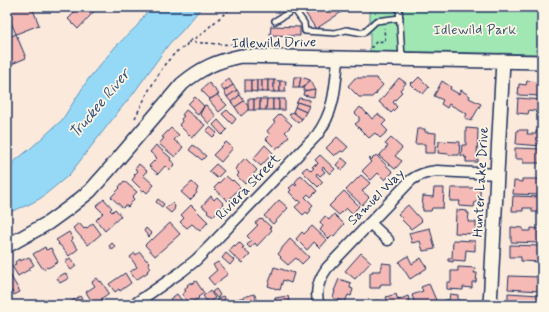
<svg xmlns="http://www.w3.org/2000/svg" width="549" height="312" viewBox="0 0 549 312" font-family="Mynerve,sans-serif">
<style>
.green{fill:#a0e7b4;stroke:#5e8b89}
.water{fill:#95d9f7;stroke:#6495ba}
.building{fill:#f6bab6;stroke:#1b2f5e}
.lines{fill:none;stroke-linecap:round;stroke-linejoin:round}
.service-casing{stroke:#1b2f5e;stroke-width:8}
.minor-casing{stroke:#1b2f5e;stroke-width:13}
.tertiary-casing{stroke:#1b2f5e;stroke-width:16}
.path{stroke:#1b2f5e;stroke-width:1.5;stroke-dasharray:3 3;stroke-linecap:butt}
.service{stroke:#fcf5e5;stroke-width:5}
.minor{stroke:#fcf5e5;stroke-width:10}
.tertiary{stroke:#fcf5e5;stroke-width:13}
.labels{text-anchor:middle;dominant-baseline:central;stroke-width:3.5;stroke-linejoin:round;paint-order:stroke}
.park-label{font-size:14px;fill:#36546f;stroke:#fcf5e5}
.street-label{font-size:14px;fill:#1b2f5e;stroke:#fcf5e5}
.water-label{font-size:15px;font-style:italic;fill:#33517d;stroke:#fcf5e5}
</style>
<rect width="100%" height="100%" fill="#fbe9dc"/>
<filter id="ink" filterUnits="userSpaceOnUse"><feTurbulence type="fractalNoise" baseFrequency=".025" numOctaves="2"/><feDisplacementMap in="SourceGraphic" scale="8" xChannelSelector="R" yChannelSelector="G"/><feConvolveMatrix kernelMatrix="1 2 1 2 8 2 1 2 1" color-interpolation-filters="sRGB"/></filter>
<g filter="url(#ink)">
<path class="green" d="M 370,7 L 542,7 L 542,54 L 370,51 Z"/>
<path class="water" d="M 150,7 L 202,7 L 182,31 L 169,44 L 133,94 L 118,112 L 69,175 L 41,198 L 28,205 L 7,213 L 7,165 L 11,164 L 31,148 L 62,120 L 89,78 L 116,46 L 137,26 Z"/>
<g class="building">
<path d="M 17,7 L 32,7 L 39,25 L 16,34 L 7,13 L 7,11 Z"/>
<path d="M 77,7 L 98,7 L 78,29 L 68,19 L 74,13 L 73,11 Z"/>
<path d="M 317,7 L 349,7 L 316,29 L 306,14 Z"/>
<path d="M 271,26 L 300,27 L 300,36 L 270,35 Z"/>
<path d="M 16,34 L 26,58 L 7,66 L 7,38 Z"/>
<path d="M 294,77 L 301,77 L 299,88 L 293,88 Z"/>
<path d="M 301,77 L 310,80 L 303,88 L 299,88 Z"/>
<path d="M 419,77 L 429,87 L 423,94 L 416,88 L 415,89 L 410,84 L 412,82 L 413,83 Z"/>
<path d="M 355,78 L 376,78 L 383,85 L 376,93 L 377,94 L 376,95 L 375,94 L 372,97 L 359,97 L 348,86 Z"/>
<path d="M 399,78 L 406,83 L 400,90 L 402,92 L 399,95 L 400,95 L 393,102 L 397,107 L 391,113 L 379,102 Z"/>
<path d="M 229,79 L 233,85 L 224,91 L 220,86 Z"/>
<rect x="245" y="80" width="6" height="11"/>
<path d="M 251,80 L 257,80 L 257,92 L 251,91 Z"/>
<rect x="257" y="80" width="5" height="12"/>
<rect x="262" y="80" width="6" height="12"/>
<rect x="268" y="80" width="6" height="12"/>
<path d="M 274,80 L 280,81 L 280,92 L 274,92 Z"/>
<path d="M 310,80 L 312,83 L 315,89 L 304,91 L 303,88 Z"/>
<path d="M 280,81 L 286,81 L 285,92 L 280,92 Z"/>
<path d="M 442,81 L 451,87 L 450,89 L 459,94 L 461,90 L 470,96 L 469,98 L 481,104 L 471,121 L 465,118 L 467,114 L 449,104 L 447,108 L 441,104 L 443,100 L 434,96 Z"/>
<path d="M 527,81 L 542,82 L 542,96 L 518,95 L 519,84 L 526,85 Z"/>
<path d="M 209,83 L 219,94 L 210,99 L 201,90 Z"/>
<path d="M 233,85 L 237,90 L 227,97 L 224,91 Z"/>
<path d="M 315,89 L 314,97 L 303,95 L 304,91 Z"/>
<path d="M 237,90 L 240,95 L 231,102 L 227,97 Z"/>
<path d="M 217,95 L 227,105 L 219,112 L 209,100 Z"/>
<path d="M 240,95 L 244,101 L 235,107 L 231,102 Z"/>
<path d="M 195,97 L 204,106 L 198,115 L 193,111 L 194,110 L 188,104 Z"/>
<path d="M 299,98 L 310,100 L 309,106 L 297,102 Z"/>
<path d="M 518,98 L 542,100 L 542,115 L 537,114 L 537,111 L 529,110 L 528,114 L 517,113 Z"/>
<rect x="248" y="99" width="6" height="11"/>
<rect x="254" y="99" width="6" height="11"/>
<path d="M 260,99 L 267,99 L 266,110 L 260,110 Z"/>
<path d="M 267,99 L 273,99 L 273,110 L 266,110 Z"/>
<rect x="273" y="99" width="6" height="11"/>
<rect x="279" y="99" width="6" height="11"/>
<path d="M 244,101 L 248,106 L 248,110 L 241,116 L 235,107 Z"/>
<path d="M 297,102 L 309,106 L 306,112 L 295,107 Z"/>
<path d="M 205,105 L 206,105 L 216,116 L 209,124 L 200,114 Z"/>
<path d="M 295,107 L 306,112 L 302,119 L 293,112 Z"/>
<path d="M 360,107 L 362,109 L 362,108 L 367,114 L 367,113 L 372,119 L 378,114 L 386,121 L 382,125 L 388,131 L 380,138 L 375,133 L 369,138 L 355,124 L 359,121 L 359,117 L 355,113 Z"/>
<path d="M 186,110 L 205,125 L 195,136 L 193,135 L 192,138 L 179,125 L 182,121 L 181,119 L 184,116 L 182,115 Z"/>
<path d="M 227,110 L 236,119 L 232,124 L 222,114 Z"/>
<path d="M 293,112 L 302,119 L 298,123 L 289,115 Z"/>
<path d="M 280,114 L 292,125 L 285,132 L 289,136 L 280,147 L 279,146 L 276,149 L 266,139 L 270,135 L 267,131 L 275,122 L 273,121 Z"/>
<path d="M 218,120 L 227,130 L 222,135 L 213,125 Z"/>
<path d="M 210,127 L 217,133 L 213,137 L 206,131 Z"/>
<path d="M 171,128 L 179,135 L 174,140 L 183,147 L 175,157 L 159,144 L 164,138 L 162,137 Z"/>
<path d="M 466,128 L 478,129 L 477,158 L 476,158 L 476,159 L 478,159 L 478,162 L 466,162 L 466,158 L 467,158 L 465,158 L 465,156 L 461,156 L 462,145 L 466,145 Z"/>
<path d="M 417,129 L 425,129 L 425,132 L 436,133 L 435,153 L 425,153 L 425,144 L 415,144 Z"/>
<path d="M 517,130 L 528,130 L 527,134 L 536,134 L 536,131 L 542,131 L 542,146 L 516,144 Z"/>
<path d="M 337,137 L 348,147 L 343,152 L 341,151 L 337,154 L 336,154 L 334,156 L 326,148 Z"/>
<path d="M 391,138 L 402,148 L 395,156 L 402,161 L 395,169 L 379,156 L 388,146 L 385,144 Z"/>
<path d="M 439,141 L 460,142 L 459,155 L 449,155 L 449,154 L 438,153 Z"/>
<path d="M 226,142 L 233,148 L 221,162 L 213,155 Z"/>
<path d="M 156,145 L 171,158 L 170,160 L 175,164 L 169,170 L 165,166 L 158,174 L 149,166 L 157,158 L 150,152 Z"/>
<path d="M 193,145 L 206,156 L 202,160 L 189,150 Z"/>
<path d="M 265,145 L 273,153 L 261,166 L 253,159 Z"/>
<path d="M 515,148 L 542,149 L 542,163 L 523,163 L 523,159 L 515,159 Z"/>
<path d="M 320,155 L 335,169 L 330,174 L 323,167 L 322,169 L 325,172 L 320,176 L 317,173 L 316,175 L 323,182 L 318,187 L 302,171 L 307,167 L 311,171 L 314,168 L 312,167 L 315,164 L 316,166 L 318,163 L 315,160 Z"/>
<path d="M 376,155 L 393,172 L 385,180 L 378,173 L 371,180 L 362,171 L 371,162 L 369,160 L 370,158 L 371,160 Z"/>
<path d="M 245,158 L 257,170 L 245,184 L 237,176 L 239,173 L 235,169 Z"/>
<path d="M 342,158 L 348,163 L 342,170 L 336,165 Z"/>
<path d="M 139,164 L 147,171 L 143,175 L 154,185 L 147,193 L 144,190 L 142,191 L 140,190 L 141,189 L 132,180 L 135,176 L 134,175 L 138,171 L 135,169 Z"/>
<path d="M 216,164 L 224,171 L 217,178 L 209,171 Z"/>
<path d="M 301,175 L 317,191 L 311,197 L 308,194 L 305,197 L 313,205 L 310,208 L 311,210 L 308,214 L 306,212 L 303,215 L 295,207 L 301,202 L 299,200 L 298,201 L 289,192 L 291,190 L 289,188 L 294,184 L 296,186 L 297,184 L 295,182 Z"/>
<path d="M 361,175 L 370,183 L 362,191 L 369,197 L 362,205 L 346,190 Z"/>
<path d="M 226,176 L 232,181 L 233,180 L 240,187 L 228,201 L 214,188 Z"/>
<path d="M 522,179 L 542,179 L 542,195 L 513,194 L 514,181 L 522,182 Z"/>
<path d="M 124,181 L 137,192 L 132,197 L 134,199 L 128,207 L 125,205 L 123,208 L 111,197 L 120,188 L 119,187 Z"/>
<path d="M 192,182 L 198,188 L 196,191 L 197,193 L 190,200 L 181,192 Z"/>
<path d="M 434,188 L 444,188 L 443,208 L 432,208 L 431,211 L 423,211 L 423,208 L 422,208 L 423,196 L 433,197 Z"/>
<path d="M 451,188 L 474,188 L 474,189 L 480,189 L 480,202 L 475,202 L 474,207 L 459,206 L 460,201 L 450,201 Z"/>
<path d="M 344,191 L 359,206 L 352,214 L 346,208 L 339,215 L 329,206 Z"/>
<path d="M 211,196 L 214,200 L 217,197 L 224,204 L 214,216 L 210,214 L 207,212 L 208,211 L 202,206 Z"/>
<path d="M 513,196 L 542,197 L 542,212 L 532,212 L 532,208 L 523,208 L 523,211 L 512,211 Z"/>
<path d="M 104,199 L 112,208 L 110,210 L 112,212 L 115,209 L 121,216 L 105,231 L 96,220 L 103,213 L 96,206 Z"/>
<path d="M 158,199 L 164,204 L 162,207 L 156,202 Z"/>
<path d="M 279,200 L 288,208 L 273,224 L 264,216 Z"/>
<path d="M 172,203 L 175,206 L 174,210 L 171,213 L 165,208 Z"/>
<path d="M 191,205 L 208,222 L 200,231 L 192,224 L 187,228 L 180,222 L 184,218 L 181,215 Z"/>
<path d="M 408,205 L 422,221 L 411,229 L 401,219 L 402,218 L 398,214 Z"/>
<path d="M 457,210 L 467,211 L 467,213 L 469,213 L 468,222 L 476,222 L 476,234 L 455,233 L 456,213 L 457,213 Z"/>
<path d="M 334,214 L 344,224 L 334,236 L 333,235 L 329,239 L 320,230 L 323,226 L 320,222 L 325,216 L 329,220 Z"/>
<path d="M 260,219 L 261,220 L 262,219 L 271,227 L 270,228 L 272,230 L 257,246 L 255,243 L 250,248 L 247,245 L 251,240 L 247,236 L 258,225 L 255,223 Z"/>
<path d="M 79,223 L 84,229 L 86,227 L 87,228 L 93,223 L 101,234 L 88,245 L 73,228 Z"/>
<path d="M 170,223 L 180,234 L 155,256 L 145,245 L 151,239 L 152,240 Z"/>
<path d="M 312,226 L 327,240 L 320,248 L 314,242 L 307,250 L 296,239 L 302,232 L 304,234 Z"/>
<path d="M 511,227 L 523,228 L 523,231 L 531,231 L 531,228 L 542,229 L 542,243 L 511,242 Z"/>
<path d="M 146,228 L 152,234 L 149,237 L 144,231 Z"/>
<path d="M 430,228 L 435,249 L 423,251 L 420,241 L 412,243 L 409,233 Z"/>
<path d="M 69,232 L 73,239 L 71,240 L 78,249 L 69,256 L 60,245 L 59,245 L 58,244 L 59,243 L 56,240 Z"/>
<path d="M 290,239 L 309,257 L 302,264 L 296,258 L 288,265 L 280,258 L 281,257 L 278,254 L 282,249 L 282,248 Z"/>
<path d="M 453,240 L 475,241 L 475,251 L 466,250 L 465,261 L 453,260 L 453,262 L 448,261 L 448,258 L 452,258 Z"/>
<path d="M 239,242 L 244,247 L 242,248 L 250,255 L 242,263 L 236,258 L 235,258 L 234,257 L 234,256 L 229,251 L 234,245 L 235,246 Z"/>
<path d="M 112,243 L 116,247 L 112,250 L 109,246 Z"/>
<path d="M 510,245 L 541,246 L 541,262 L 521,261 L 521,257 L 510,257 Z"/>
<path d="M 45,247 L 46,250 L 51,248 L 58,262 L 48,268 L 47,267 L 43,269 L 33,254 Z"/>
<path d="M 140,252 L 146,260 L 147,260 L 149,262 L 148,263 L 151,268 L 147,271 L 148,272 L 136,280 L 130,272 L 137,267 L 130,257 L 135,253 L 136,255 Z"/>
<path d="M 226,253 L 234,260 L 230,265 L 222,258 Z"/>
<path d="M 361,253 L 371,262 L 355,279 L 345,271 Z"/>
<path d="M 408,256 L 412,264 L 421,258 L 427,268 L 410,279 L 399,262 Z"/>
<path d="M 29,257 L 34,265 L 29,268 L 30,269 L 18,276 L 12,266 L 16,264 L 15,262 L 19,259 L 20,261 Z"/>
<path d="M 70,258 L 76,266 L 71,270 L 65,262 Z"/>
<path d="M 218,262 L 228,274 L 220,280 L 220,281 L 214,285 L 208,278 L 217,270 L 213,265 Z"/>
<path d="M 382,263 L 391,264 L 391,284 L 381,284 L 381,285 L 380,285 L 380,288 L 370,288 L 370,273 L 372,273 L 372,271 L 381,271 L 381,267 L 382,267 Z"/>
<path d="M 274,267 L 294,273 L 291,283 L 283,280 L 280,290 L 268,286 Z"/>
<path d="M 458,267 L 475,268 L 474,273 L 477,273 L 476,282 L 472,282 L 472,288 L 463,287 L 463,290 L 447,289 L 447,282 L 451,282 L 451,271 L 458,271 Z"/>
<path d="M 9,273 L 20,292 L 14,295 L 12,291 L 7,294 L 7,274 Z"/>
<path d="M 65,273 L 69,278 L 60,283 L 57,278 Z"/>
<path d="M 125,273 L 131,283 L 120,291 L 119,289 L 115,292 L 109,284 Z"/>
<path d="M 509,276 L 540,277 L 540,291 L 508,289 Z"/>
<path d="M 97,278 L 100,282 L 101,281 L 109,293 L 101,299 L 102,300 L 94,305 L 86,292 L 95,286 L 92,282 Z"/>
<path d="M 339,279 L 351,283 L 350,288 L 353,289 L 351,296 L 348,295 L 345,302 L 333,298 L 335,291 L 334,291 Z"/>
<path d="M 196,281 L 204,293 L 198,297 L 199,298 L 197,300 L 197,299 L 189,304 L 182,294 L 186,291 L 184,289 L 188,286 L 187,285 L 191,282 L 191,284 Z"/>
<path d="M 429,284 L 436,300 L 426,304 L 426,305 L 414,305 L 415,304 L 412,295 L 423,291 L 421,287 Z"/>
<path d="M 216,289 L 220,295 L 217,298 L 212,292 Z"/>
<path d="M 210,291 L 215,298 L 208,303 L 203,296 Z"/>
<path d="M 508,293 L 539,295 L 539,305 L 508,305 Z"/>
<path d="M 177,294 L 185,305 L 173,305 L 170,299 Z"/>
<path d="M 254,294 L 255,295 L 258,305 L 236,305 L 234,300 Z"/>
<path d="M 396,294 L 398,300 L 408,296 L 411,305 L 389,305 L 386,297 Z"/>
<path d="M 450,294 L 458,295 L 458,300 L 475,302 L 475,305 L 444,305 L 445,300 L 449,300 Z"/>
<path d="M 80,296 L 84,302 L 85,302 L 87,305 L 70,305 L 69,303 Z"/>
<path d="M 223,296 L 225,299 L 220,303 L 217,299 Z"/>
<path d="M 288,296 L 290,305 L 276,305 L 275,298 Z"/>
<path d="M 379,300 L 380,305 L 362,305 Z"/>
</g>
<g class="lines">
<g class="service-casing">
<g id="service">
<path d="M 399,7 L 402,59"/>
<path d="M 294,9 L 304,23 L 305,31 L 335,33 L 346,30 L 363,33 L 376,21 L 400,18"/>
<path d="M 275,21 L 298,7"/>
</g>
</g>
<g class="minor-casing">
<g id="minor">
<path d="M 370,223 L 388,240"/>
<path d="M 133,305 L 181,272 L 196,260 L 212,244 L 317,135 C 335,110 335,88 338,59"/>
<path d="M 319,305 C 314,291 319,279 327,268 L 411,180 C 419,174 427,172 437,171 L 497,174"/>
</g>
</g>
<g class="tertiary-casing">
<g id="tertiary">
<path d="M 7,246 L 48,223 L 70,207 L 90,191 L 107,172 L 182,84 C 201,68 217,61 241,56 L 542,62"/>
<path d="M 490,305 L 503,61"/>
</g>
</g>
<g class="path">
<path d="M 384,7 L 384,13"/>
<path d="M 188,42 L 236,45"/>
<path d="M 370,47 L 372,47 L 376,42 L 385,41 L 384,28"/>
<path d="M 135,118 L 149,90 L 165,64 L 176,52 L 186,46 L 188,42 L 199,36 L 232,7"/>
</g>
<use href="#service" class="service"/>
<use href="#minor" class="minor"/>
<use href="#tertiary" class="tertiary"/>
</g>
</g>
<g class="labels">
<g class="park-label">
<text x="475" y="30">Idlewild Park</text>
</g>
<g class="street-label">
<text transform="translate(274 43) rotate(-1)">Idlewild Drive</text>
<text transform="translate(481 182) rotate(-87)">Hunter Lake Drive</text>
<text transform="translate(248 187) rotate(-46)">Riviera Street</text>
<text transform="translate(376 197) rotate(-45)">Samuel Way</text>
</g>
<g class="water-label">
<text transform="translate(100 104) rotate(-50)">Truckee River</text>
</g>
</g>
<rect width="549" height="312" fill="none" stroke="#fcf5e5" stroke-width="24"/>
<rect x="12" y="12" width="525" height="288" fill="none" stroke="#1b2f5e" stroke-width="1.5" filter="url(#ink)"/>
</svg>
